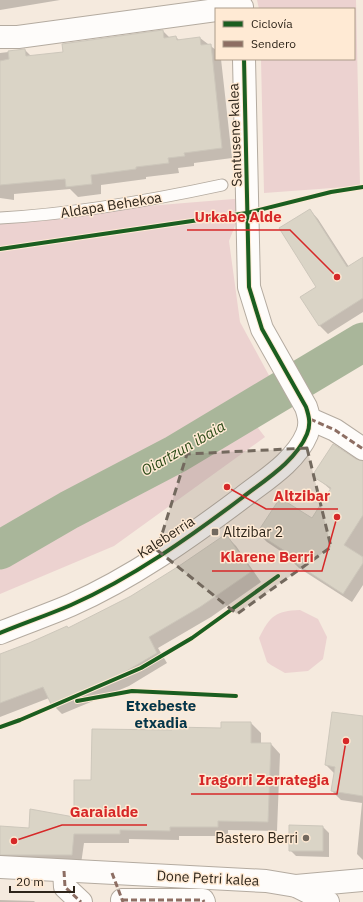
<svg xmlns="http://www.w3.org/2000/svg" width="363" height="902" viewBox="0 0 363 902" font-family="'IBM Plex Sans',sans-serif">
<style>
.green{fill:#ecd2d0}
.shadow{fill:#0003}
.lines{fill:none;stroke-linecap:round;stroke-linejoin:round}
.river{stroke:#a9b69a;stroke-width:39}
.building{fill:#dad4c6;stroke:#cdc7bb}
.service-casing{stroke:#b4aba0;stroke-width:13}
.minor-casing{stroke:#b4aba0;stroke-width:24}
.tertiary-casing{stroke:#b4aba0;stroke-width:24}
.service{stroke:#fefcfa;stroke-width:11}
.minor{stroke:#fefcfa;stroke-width:22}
.tertiary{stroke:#fefcfa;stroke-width:22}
.quiet{stroke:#8d6e63;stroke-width:3;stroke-dasharray:6 3;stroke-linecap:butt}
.cycleway-casing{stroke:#ffead4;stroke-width:6}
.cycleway{stroke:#1b5e20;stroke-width:4}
.marked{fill:#73695e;fill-opacity:0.2;stroke:#73695e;stroke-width:3;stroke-dasharray:8 5;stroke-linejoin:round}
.poi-dot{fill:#73695e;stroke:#ffead4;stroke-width:1.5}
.labels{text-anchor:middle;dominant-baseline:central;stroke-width:3;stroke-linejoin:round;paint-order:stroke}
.street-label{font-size:14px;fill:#2d2419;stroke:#ffead4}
.poi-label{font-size:14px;fill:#2d2419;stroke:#ffead4;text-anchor:start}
.water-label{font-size:15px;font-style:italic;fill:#2b4a17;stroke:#ffead4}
.neighbourhood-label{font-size:15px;font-weight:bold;fill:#05364a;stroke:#ffead4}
.leader{fill:none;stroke:#d62828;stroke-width:1.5}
.callout-dot{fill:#d62828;stroke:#ffead4;stroke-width:1.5}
.callout-label{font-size:15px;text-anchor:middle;font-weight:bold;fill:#d62828;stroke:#ffead4;stroke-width:3;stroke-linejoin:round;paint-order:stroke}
</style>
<rect width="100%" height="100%" fill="#f5eade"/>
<g class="green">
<path d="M 257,0 L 356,0 L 360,186 L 264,193 L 261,59 L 354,59 L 354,9 L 259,9 Z"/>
<path d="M 246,198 L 229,241 L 240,322 L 272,381 L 238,402 L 265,437 L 114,546 L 0,594 L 0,218 Z"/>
<path d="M 300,610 L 318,619 L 327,637 L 323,659 L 308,671 L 285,673 L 271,665 L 267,662 L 259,638 C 270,616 275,611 300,610 Z"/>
</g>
<g class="shadow">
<path d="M 0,0 L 60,0 L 0,10 Z"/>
<path d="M 163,31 L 170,38 L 176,37 L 180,41 L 200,38 L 216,50 L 216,59 L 221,59 L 232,158 L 194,163 L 194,166 L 178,168 L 179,173 L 146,177 L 146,179 L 101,185 L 101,194 L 78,197 L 70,189 L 14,194 L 14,200 L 0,198 L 0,53 L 25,50 L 32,57 L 64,53 Z"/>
<path d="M 310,210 L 318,219 L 349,267 L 363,258 L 363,312 L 328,334 L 319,325 L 318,287 Z"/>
<path d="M 356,460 L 363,462 L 363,585 L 352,602 L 299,568 L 290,559 L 291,558 L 267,542 L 258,533 L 312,520 L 331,490 L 314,475 Z"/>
<path d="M 226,536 L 236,546 L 261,582 L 211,617 L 158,648 L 167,663 L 129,686 L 62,714 L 52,704 L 49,698 L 0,717 L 0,655 L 69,629 L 131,597 L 180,567 Z"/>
<path d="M 363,717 L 363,860 L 357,854 L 362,803 L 341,800 L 332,791 L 335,774 L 326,765 Z"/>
<path d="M 251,723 L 261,733 L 261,744 L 271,744 L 280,754 L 277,831 L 228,830 L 228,836 L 179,836 L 179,840 L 129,839 L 129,843 L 84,843 L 81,864 L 0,862 L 0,827 L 30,829 L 74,819 L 92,781 L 173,731 L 222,729 Z"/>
<path d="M 323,827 L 329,833 L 329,857 L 296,856 L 290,850 Z"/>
<path d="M 0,900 L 34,901 L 35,902 L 0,902 Z"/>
</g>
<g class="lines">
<path class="river" d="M 0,550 L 69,510 L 176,454 L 363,342"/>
</g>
<g class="building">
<path d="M 163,30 L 164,38 L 176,36 L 177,40 L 200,37 L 201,45 L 211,44 L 222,148 L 184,153 L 185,156 L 168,158 L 169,163 L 136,167 L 136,169 L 91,175 L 92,184 L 66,187 L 65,179 L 0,185 L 0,61 L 9,59 L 8,51 L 25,49 L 26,56 L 63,52 L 62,44 Z"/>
<path d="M 310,209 L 347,267 L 363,257 L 363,298 L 319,326 L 300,297 L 316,287 L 279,228 Z"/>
<path d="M 333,444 L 356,459 L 363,461 L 363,515 L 344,545 L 363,557 L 363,563 L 343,594 L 289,559 L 291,555 L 257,533 L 280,498 L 312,518 L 331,488 L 312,476 Z"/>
<path d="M 226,534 L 252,571 L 200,607 L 149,637 L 157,653 L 118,676 L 51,704 L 43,687 L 0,703 L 0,654 L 29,643 L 67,626 L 68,628 L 131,596 L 179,566 Z"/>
<path d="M 332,712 L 363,716 L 363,796 L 331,791 L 335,767 L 325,765 Z"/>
<path d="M 221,722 L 251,722 L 251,743 L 271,743 L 268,822 L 218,821 L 218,827 L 170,827 L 170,831 L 120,830 L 120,834 L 74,834 L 72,855 L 0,855 L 0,826 L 29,828 L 30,809 L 74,817 L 74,780 L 91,780 L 92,729 L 172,730 L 172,727 L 221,728 Z"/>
<path d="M 289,825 L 323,826 L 323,851 L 289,851 Z"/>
</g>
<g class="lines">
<g class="service-casing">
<path id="service" d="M 0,218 C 75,214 148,201 222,185"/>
</g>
<g class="minor-casing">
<g id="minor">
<path d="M 225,9 L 242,7"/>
<path d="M 0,37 L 18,37 L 216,10"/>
<path d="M 310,419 L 335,430 L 363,449"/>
<path d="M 0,633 C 24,623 48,615 71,605 C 132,578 190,537 243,497 C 265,480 296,461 307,434 C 311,424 309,416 306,407 L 262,329 L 249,287 L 244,59"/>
<path d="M 64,871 L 65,887 L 81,902"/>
<path d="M 296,886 L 363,880"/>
<path d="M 122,900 L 203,900 L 204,902"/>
</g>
</g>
<g class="tertiary-casing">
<path id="tertiary" d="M 0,867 L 266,881 L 296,886 L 328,902"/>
</g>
<use href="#service" class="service"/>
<use href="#minor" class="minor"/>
<use href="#tertiary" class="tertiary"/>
<g class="quiet">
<path d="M 310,419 L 335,430 L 363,449"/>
<path d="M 64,871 L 65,887 L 81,902"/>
<path d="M 112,873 L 123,902"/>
<path d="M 122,900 L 203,900 L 204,902"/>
</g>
<g class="cycleway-casing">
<g id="cycleway">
<path d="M 0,249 L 247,213 L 331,192 L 363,187"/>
<path d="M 0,633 C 24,623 48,615 71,605 C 132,578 190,537 243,497 C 265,480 296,461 307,434 C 311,424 309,416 306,407 L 262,329 L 249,287 L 244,59"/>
<path d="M 77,701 L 132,691 L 236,696"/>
<path d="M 0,727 L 20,720 L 141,668 L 192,638 L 278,576"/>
</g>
</g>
<use href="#cycleway" class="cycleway"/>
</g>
<path class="marked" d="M 307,448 L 331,547 L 237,614 L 157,550 L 187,454 Z"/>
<g class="poi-dot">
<rect x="211" y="528" width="8" height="8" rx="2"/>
<circle cx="306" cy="838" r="4"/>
</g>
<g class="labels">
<g class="street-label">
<text transform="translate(235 135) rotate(-92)">Santusene kalea</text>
<text transform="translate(111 205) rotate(-9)">Aldapa Behekoa</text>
<text transform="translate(166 537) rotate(-33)">Kaleberria</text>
<text transform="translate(208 878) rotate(3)">Done Petri kalea</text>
</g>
<g class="poi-label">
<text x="223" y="532">Altzibar 2</text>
<text x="298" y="838" text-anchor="end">Bastero Berri</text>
</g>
<g class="water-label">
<text transform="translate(183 448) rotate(-30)">Oiartzun ibaia</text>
</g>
<g class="neighbourhood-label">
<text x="161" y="705">Etxebeste<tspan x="161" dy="17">etxadia</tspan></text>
</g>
</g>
<path class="leader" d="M337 277L290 230H187M227 487L266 509H338M337 517L322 571H212M346 741L337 794H191M14 841L62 825H147"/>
<g class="callout-dot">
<circle cx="337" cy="277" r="4"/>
<circle cx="227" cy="487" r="4"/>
<circle cx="337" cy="517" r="4"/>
<circle cx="346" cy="741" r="4"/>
<circle cx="14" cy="841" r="4"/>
</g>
<g class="callout-label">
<text x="238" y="222">Urkabe Alde</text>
<text x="302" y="501">Altzibar</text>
<text x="267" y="562">Klarene Berri</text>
<text x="264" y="785">Iragorri Zerrategia</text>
<text x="104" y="817">Garaialde</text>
</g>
<rect x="215" y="8" width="140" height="52" fill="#ffead4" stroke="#ab9b89"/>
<rect x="223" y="21" width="20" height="6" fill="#1b5e20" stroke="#ab9b89"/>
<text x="251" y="28" font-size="12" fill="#2d2419">Ciclovía</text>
<rect x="223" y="41" width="20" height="6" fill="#8d6e63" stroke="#ab9b89"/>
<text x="251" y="48" font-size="12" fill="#2d2419">Sendero</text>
<path d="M10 886v6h64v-6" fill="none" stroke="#2d2419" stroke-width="2"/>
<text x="16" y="886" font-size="12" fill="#2d2419" stroke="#ffead4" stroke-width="3" paint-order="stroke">20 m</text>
</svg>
